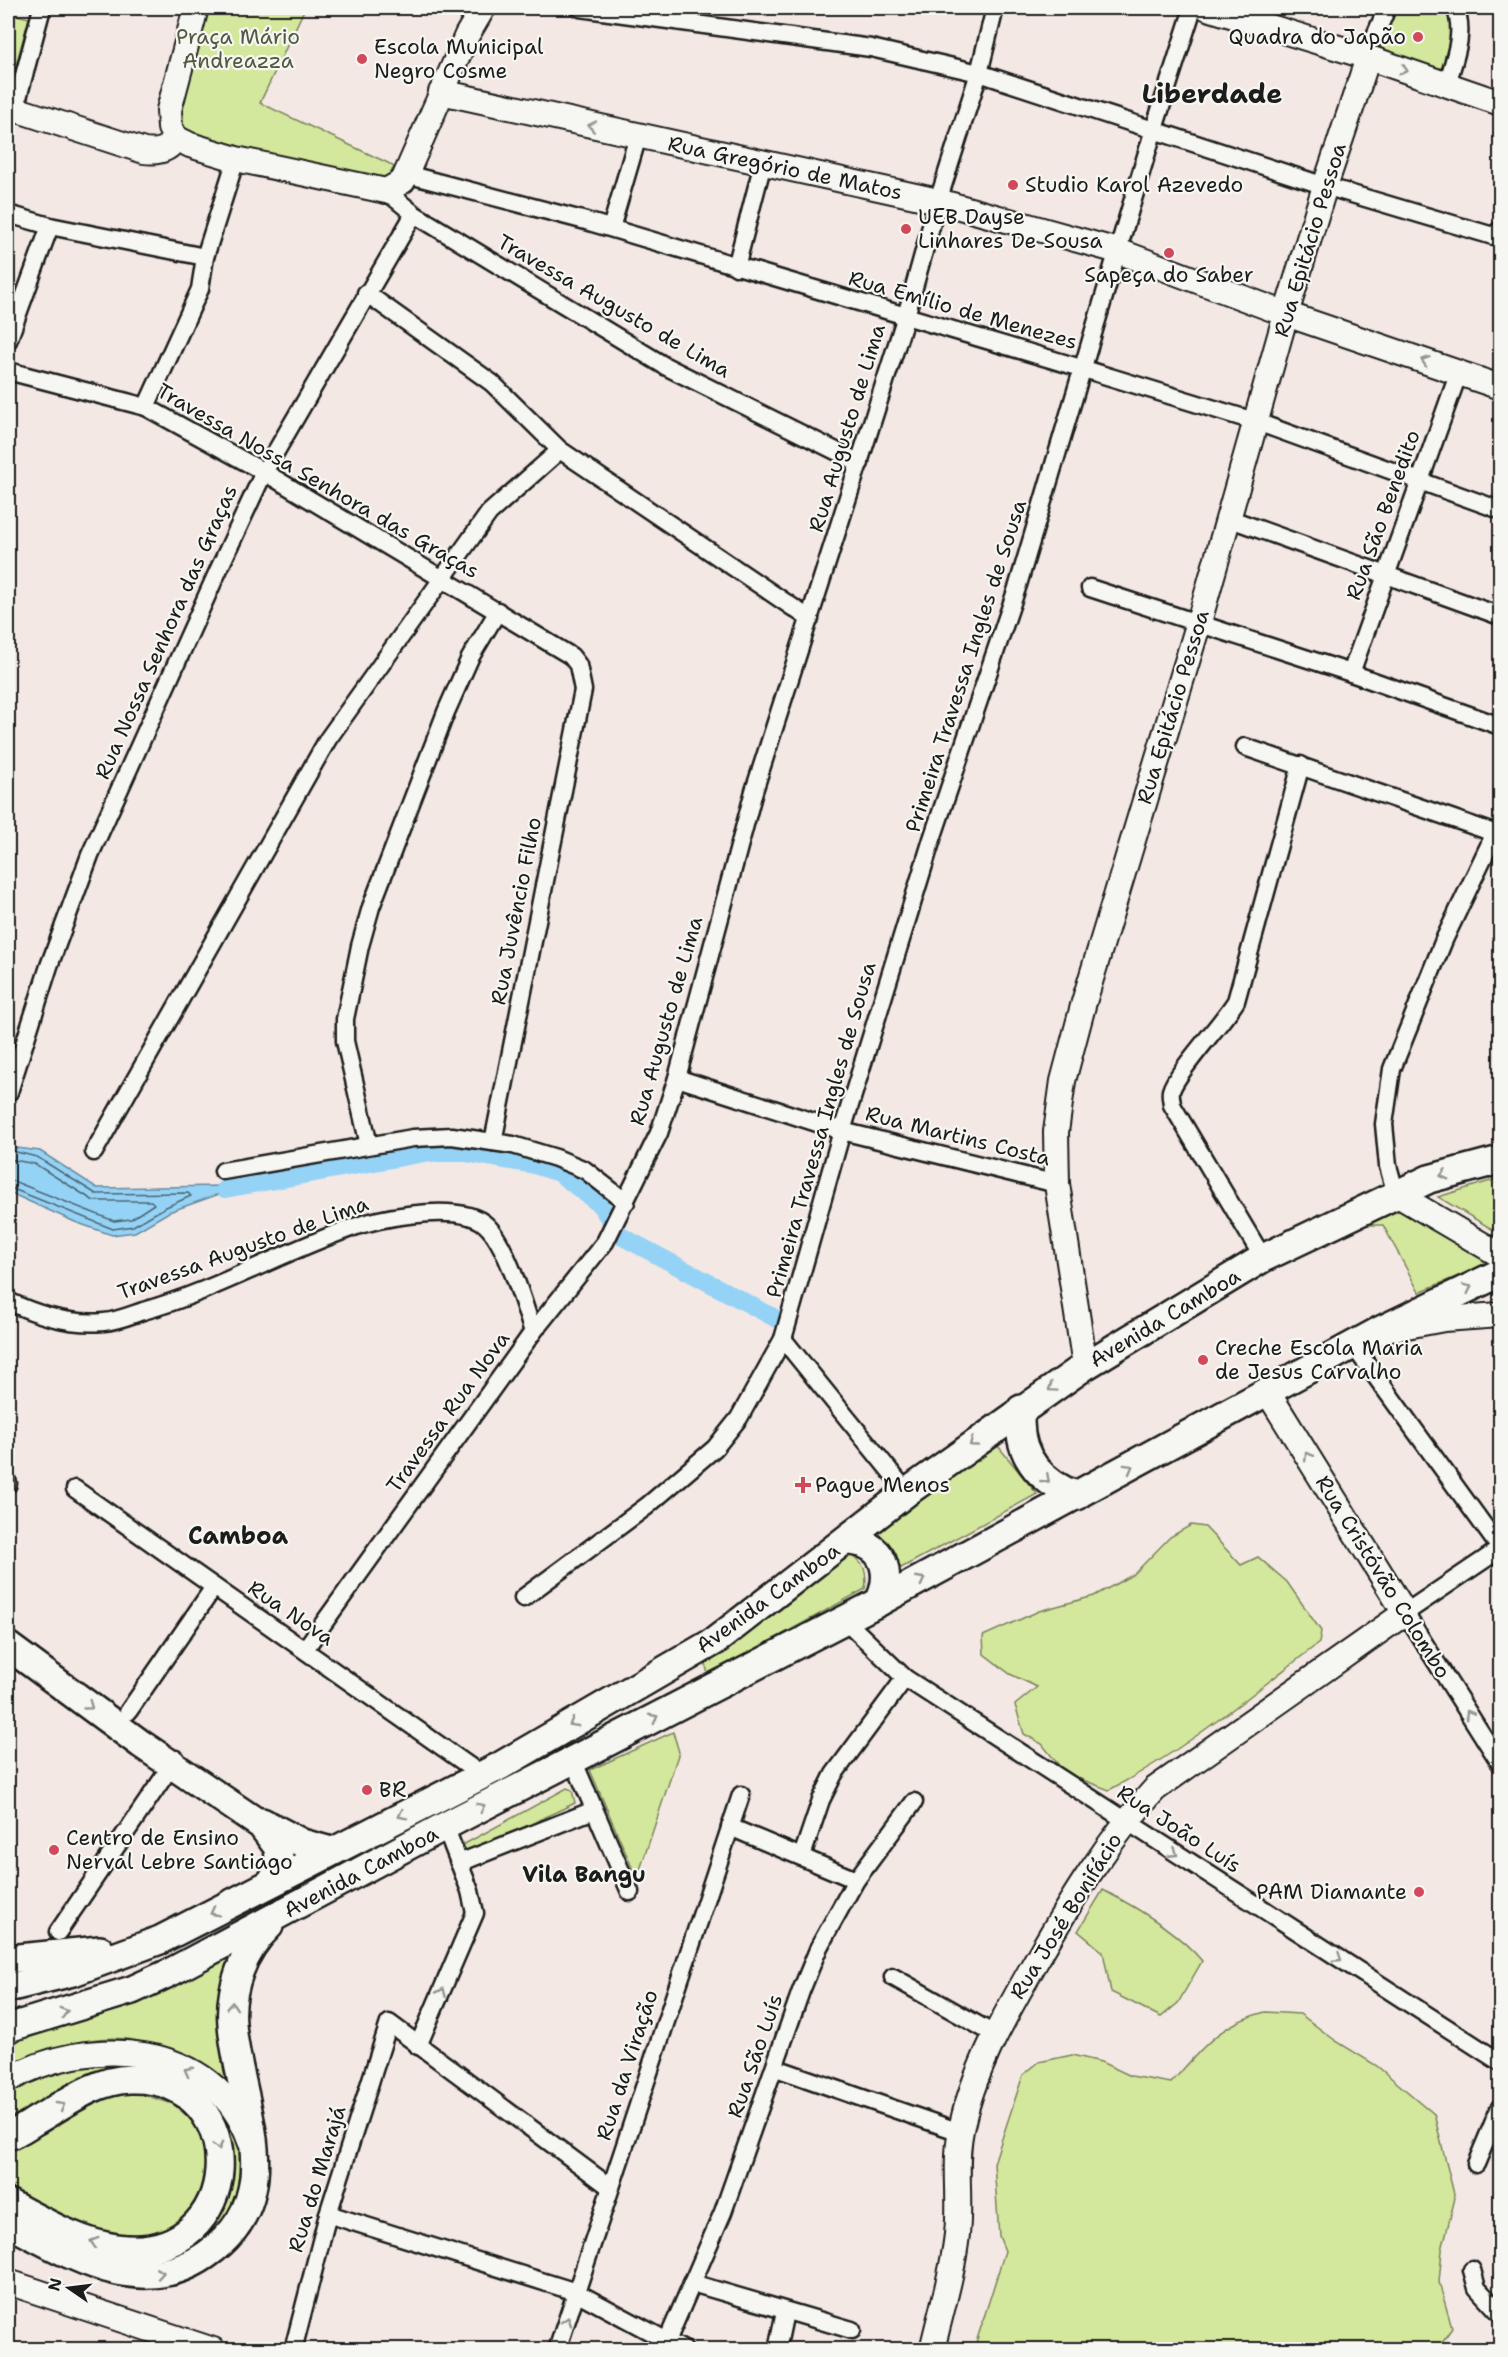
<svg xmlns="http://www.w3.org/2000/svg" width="1508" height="2357" viewBox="0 0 1508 2357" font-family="'Shantell Sans',sans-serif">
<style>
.green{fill:#d3e89c;stroke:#78825c;stroke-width:1.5}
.water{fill:#95d3f6;stroke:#658a9f;stroke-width:1.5}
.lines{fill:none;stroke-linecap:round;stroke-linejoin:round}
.shore{stroke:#4c6573;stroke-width:1.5}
.canal{stroke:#95d3f6;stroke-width:18}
.street-casing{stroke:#1c1c1c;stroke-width:21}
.secondary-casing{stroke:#1c1c1c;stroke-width:28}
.primary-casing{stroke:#1c1c1c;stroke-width:32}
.street{stroke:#f6f6f2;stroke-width:16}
.secondary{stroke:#f6f6f2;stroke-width:24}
.primary{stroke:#f6f6f2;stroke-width:27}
.oneway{stroke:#949492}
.poi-dot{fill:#d1495b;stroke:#f6f6f2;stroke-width:2}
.labels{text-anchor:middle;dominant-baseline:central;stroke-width:4.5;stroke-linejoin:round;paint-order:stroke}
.park-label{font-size:21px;fill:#535942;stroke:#f6f6f2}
.poi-label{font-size:21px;fill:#1c1c1c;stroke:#f6f6f2;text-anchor:start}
.street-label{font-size:21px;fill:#1c1c1c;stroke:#f6f6f2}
.neighbourhood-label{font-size:22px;font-weight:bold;fill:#1c1c1c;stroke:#f6f6f2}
.quarter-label{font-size:24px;font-weight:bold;fill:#1c1c1c;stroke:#f6f6f2}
.district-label{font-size:27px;font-weight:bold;fill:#1c1c1c;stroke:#f6f6f2}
</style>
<rect width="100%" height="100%" fill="#f4e8e4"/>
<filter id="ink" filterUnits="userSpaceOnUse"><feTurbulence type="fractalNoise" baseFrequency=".0167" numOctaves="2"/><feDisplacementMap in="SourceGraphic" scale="12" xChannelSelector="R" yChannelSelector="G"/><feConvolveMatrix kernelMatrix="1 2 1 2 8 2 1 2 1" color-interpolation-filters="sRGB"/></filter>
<g filter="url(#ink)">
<g class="green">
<path d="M 205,8 L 305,8 L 260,103 L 388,163 L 394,167 L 386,180 L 313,163 L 262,157 L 188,135 L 180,118 L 180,107 Z"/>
<path d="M 1396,8 L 1448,8 L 1455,25 L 1444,71 L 1380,49 Z"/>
<path d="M 8,13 L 29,18 L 8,94 Z"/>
<path d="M 1500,1178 L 1500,1234 L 1438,1197 Z"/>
<path d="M 1387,1210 L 1402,1210 L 1493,1262 L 1419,1292 L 1383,1225 L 1357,1225 Z"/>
<path d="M 998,1446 L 1037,1494 L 901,1568 L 875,1533 Z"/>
<path d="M 1191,1525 L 1205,1527 L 1241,1565 L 1258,1557 L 1287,1582 L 1321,1631 L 1319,1643 C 1251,1695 1185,1750 1109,1790 L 1065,1773 L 1042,1744 L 1024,1734 L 1015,1705 L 1037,1687 L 1010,1674 L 984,1654 L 983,1636 L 1039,1611 L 1094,1596 L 1134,1574 L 1170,1537 Z"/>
<path d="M 849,1553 C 864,1563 868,1571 865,1589 L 708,1675 L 704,1657 Z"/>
<path d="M 673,1732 L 679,1752 L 637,1879 L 590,1770 Z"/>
<path d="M 567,1788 L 572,1790 L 575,1803 L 465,1855 L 459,1847 Z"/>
<path d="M 1103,1890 C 1138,1908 1177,1931 1202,1961 L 1178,2003 L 1161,2017 L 1111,1992 L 1103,1952 L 1078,1931 Z"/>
<path d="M 245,1943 L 236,2093 C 209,2078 183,2060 155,2047 C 112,2026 48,2047 8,2067 L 8,2037 Z"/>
<path d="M 1265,2012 L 1300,2014 L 1336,2041 L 1377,2066 L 1434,2114 L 1455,2198 L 1442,2250 L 1439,2282 L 1452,2328 L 1437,2349 L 974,2349 L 1005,2251 L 999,2236 L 994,2163 L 1023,2075 L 1039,2062 L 1072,2055 L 1101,2062 L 1131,2076 L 1171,2083 C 1201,2049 1220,2023 1265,2012 Z"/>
<path d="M 96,2061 L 142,2064 L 187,2080 L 223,2114 L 245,2152 L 241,2197 L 214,2238 L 161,2263 L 230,2170 L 165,2077 L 8,2123 L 8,2090 L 36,2075 Z"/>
<path d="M 135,2092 L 173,2104 L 194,2122 L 208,2145 L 205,2187 L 191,2212 L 169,2231 L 117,2242 L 8,2196 L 8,2148 L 108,2095 Z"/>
</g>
<path class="water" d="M 8,1144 L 17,1148 L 40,1151 L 97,1188 L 223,1186 L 225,1192 L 169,1212 L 135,1232 L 112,1235 L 75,1222 L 8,1192 Z"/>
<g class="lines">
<g class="shore">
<path d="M 8,1150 L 37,1157 L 96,1194 L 188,1193 L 191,1196 L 166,1207 L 133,1226 L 113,1229 L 8,1187"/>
<path d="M 8,1159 L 35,1164 L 94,1201 L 151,1201 L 154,1204 L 131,1219 L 114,1221 L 8,1179"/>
</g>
<path class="canal" d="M 225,1189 L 425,1153 L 465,1153 L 534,1165 L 559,1173 L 600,1205 L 621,1236 L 775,1318"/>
<g class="street-casing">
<g id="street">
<path d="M 580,8 L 871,48 L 979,73 L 1325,186 L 1493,236 L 1500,230"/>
<path d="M 1374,38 L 1387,8"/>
<path d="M 1447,84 C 1454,60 1466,32 1455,8"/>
<path d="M 15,109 L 42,8"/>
<path d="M 406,174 L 586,221 L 1084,369 L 1257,422 L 1500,510"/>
<path d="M 386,191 L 414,214 L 665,366 L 860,463"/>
<path d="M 8,214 L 50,226 L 205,257"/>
<path d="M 611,228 L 638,136"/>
<path d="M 736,267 L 763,163"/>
<path d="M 366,293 L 492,383 L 560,450 L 810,619"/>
<path d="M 8,341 L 50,226"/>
<path d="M 8,371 L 146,407 L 264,472 L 571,656 L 578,665 L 583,690 L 493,1142"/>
<path d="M 146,407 L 200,289 L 205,257 L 236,159"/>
<path d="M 1228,518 L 1500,616"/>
<path d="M 1090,588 L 1351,673 L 1500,726"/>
<path d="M 1351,673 L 1459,372"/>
<path d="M 1245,747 L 1500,835"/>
<path d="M 677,1078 L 842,1131 L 1057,1184"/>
<path d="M 9,1092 L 49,966 L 90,855 L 218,571 L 264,472 L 414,214"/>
<path d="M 369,1145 L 345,1041 L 345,1019 L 360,946 L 371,907 L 446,712 L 470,658 L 498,611"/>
<path d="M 94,1152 L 328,739 L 489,513 L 560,450"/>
<path d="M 223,1171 L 413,1138 L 452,1136 L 513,1145 L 556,1158 L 585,1170 L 626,1202"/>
<path d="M 1396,1194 L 1388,1166 L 1384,1124 L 1392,1069 L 1444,940 L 1495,833"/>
<path d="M 1263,1258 L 1172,1105 C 1172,1101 1170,1096 1171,1091 C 1176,1072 1222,1024 1236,1001 L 1301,765"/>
<path d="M 8,1301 C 37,1315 71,1325 104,1322 C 117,1321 131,1315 143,1311 C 219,1290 288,1248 363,1224 C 391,1216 463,1203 486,1225 C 507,1244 524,1305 533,1332"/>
<path d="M 783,1339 L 907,1492"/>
<path d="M 1353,1345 L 1500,1548"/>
<path d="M 8,1484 L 8,1483"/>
<path d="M 75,1489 L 482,1775"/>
<path d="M 1500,1549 L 1405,1613 L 1500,1763"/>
<path d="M 523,1598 L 647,1506 L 715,1448 L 739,1418 L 783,1339 L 842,1131 L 932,839 L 1018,585 L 1154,129 L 1193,8"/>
<path d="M 844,1619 L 905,1678 L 1500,2062"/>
<path d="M 305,1649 L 533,1332 L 605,1242 L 659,1133 L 677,1078 L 754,791 L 906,316 L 938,201 L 979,73 L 995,8"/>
<path d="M 128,1712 L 214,1587"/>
<path d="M 573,1760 L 630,1892"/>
<path d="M 730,1827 L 856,1880"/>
<path d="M 802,1856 L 821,1800 L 834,1774 L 905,1678"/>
<path d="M 459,1863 L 594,1810"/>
<path d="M 58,1932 L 176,1759"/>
<path d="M 893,1977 L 994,2034"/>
<path d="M 418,2046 L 475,1913 L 470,1891 L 445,1826"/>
<path d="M 776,2068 L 960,2132"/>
<path d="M 1476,2164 L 1500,2107"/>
<path d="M 328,2214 L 576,2292 L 684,2350"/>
<path d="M 1472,2270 L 1477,2288 L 1500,2313"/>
<path d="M 692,2283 L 852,2330"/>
<path d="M 667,2341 L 723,2212 L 801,1991 L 819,1947 L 856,1880 L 914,1802"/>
<path d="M 293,2350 L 328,2214 L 389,2023 L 610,2187"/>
<path d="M 557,2350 L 741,1795"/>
<path d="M 777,2350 L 785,2312"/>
</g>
</g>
<g class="secondary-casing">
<g id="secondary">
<path d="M 196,8 L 169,110 L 170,128 L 176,138 L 190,145 L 236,159 L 386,191 L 403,181 L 467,35 L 483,8"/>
<path d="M 1208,8 L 1355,53 L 1500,103"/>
<path d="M 441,92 L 938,201 L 1118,251 L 1286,314 L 1500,387"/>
<path d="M 8,109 L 15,109 L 144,151 C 158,153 169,150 176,138"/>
<path d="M 1396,1194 L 1500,1255"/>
<path d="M 1396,1328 L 1444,1319 L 1500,1315"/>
<path d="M 1085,1366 L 1057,1184 L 1056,1132 L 1063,1081 L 1084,1002 L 1199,622 L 1286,314 L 1325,186 L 1368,58"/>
<path d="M 8,2080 C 87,2034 215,2040 250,2141"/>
<path d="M 8,2282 L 213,2350"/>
<path d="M 932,2350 C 941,2311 953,2273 957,2234 C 961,2200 954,2164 961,2130 C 973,2069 1006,2014 1036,1961 C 1071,1900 1107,1841 1155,1789 L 1405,1613 L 1267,1391"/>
</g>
</g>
<g class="primary-casing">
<g id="primary">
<path d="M 1021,1409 C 1015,1453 1038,1481 1077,1496"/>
<path d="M 847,1541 C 884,1542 893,1572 879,1602"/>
<path d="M 8,1646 L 141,1744 L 261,1825 L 279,1849 L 278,1870 L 271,1882"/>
<path d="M 262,1822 L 302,1843 L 331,1851"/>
<path d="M 8,1959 L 100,1950"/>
<path d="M 8,1988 L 73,1972 L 160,1940 L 500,1766 L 715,1641 L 907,1492 L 1085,1366 L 1263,1258 L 1429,1179 L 1500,1160"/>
<path d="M 8,2028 L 132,1990 L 169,1973 L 445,1826 L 879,1602 L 1379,1331 L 1500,1273"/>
<path d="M 8,2136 C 17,2133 27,2126 35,2121 C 65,2104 95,2080 130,2079 C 255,2075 247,2266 117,2248 C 79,2243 41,2220 8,2203"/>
<path d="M 8,2223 C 69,2254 140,2301 206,2255 C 293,2195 238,2104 232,2024 C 229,1988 243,1951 269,1926"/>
</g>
</g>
<use href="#street" class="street"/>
<use href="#secondary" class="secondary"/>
<use href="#primary" class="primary"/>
</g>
<defs><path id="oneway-chevron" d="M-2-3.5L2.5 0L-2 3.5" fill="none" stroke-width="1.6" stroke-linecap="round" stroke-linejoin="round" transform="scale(1.5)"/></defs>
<g class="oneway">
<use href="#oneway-chevron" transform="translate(1404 70) rotate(18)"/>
<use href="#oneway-chevron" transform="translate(592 126) rotate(-168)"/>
<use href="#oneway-chevron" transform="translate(1425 361) rotate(-161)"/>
<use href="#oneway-chevron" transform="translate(1444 1175) rotate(165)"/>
<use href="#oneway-chevron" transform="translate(1468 1288) rotate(-26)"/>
<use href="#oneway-chevron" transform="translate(1052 1388) rotate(146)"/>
<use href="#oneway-chevron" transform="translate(973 1443) rotate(144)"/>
<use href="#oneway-chevron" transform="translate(1308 1456) rotate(-122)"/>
<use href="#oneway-chevron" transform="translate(1129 1468) rotate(-29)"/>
<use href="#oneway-chevron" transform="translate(1046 1479) rotate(41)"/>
<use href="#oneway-chevron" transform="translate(921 1580) rotate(-28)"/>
<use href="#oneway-chevron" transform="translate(89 1706) rotate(36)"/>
<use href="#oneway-chevron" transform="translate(1469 1714) rotate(-122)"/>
<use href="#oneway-chevron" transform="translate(654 1718) rotate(-27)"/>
<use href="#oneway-chevron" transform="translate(573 1723) rotate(150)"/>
<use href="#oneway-chevron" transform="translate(481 1807) rotate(-27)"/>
<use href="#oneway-chevron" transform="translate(402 1815) rotate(153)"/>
<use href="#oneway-chevron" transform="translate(1174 1853) rotate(33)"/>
<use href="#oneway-chevron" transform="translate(214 1912) rotate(152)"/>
<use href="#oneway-chevron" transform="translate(1338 1958) rotate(33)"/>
<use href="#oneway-chevron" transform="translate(442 1992) rotate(-66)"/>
<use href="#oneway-chevron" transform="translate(232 2006) rotate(-86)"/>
<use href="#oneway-chevron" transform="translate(64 2012) rotate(-16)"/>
<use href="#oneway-chevron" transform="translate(188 2071) rotate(-152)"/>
<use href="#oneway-chevron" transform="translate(61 2106) rotate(-30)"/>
<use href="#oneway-chevron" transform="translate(218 2146) rotate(78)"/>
<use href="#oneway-chevron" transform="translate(94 2242) rotate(-162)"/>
<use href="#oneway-chevron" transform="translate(160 2273) rotate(-10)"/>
<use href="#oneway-chevron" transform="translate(567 2321) rotate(-72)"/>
</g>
</g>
<g class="poi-dot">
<circle cx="1418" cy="37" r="6"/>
<circle cx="362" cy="59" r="6"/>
<circle cx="1013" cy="185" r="6"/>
<circle cx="906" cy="229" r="6"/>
<circle cx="1169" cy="253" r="6"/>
<circle cx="1203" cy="1360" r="6"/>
<path d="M800 1476h6v6h6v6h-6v6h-6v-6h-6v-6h6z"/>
<circle cx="367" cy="1790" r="6"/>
<circle cx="54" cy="1850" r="6"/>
<circle cx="1419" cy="1892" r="6"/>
</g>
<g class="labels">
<g class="park-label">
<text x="238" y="37">Praça Mário<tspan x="238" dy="24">Andreazza</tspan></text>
</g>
<g class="poi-label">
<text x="1406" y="37" text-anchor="end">Quadra do Japão</text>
<text x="374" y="47">Escola Municipal<tspan x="374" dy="24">Negro Cosme</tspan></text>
<text x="1025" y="185">Studio Karol Azevedo</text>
<text x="918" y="217">UEB Dayse<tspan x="918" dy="24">Linhares De Sousa</tspan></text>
<text x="1169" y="275" text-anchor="middle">Sapeça do Saber</text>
<text x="1215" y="1348">Creche Escola Maria<tspan x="1215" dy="24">de Jesus Carvalho</tspan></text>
<text x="815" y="1485">Pague Menos</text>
<text x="379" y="1790">BR</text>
<text x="66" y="1838">Centro de Ensino<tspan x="66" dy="24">Nerval Lebre Santiago</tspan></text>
<text x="1407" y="1892" text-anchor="end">PAM Diamante</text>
</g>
<g class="street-label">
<text transform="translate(785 168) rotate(12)">Rua Gregório de Matos</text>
<text transform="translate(1310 240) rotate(-73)">Rua Epitácio Pessoa</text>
<text transform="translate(614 306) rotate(30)">Travessa Augusto de Lima</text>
<text transform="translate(963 310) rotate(16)">Rua Emílio de Menezes</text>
<text transform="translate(847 428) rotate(-73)">Rua Augusto de Lima</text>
<text transform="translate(318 481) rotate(30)">Travessa Nossa Senhora das Graças</text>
<text transform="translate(1383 515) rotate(-70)">Rua São Benedito</text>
<text transform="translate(166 632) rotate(-66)">Rua Nossa Senhora das Graças</text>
<text transform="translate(966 666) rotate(-72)">Primeira Travessa Ingles de Sousa</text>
<text transform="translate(1173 707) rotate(-73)">Rua Epitácio Pessoa</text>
<text transform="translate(516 911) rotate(-79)">Rua Juvêncio Filho</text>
<text transform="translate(666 1021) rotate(-74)">Rua Augusto de Lima</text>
<text transform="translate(821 1130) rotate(-74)">Primeira Travessa Ingles de Sousa</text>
<text transform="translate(958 1136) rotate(14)">Rua Martins Costa</text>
<text transform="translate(243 1248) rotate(-20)">Travessa Augusto de Lima</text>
<text transform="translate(1165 1318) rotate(-31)">Avenida Camboa</text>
<text transform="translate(448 1412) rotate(-54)">Travessa Rua Nova</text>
<text transform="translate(1383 1577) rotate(58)">Rua Cristóvão Colombo</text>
<text transform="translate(768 1598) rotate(-36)">Avenida Camboa</text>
<text transform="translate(291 1613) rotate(34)">Rua Nova</text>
<text transform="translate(1179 1829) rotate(33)">Rua João Luís</text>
<text transform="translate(361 1872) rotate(-28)">Avenida Camboa</text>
<text transform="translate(1066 1916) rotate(-58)">Rua José Bonifácio</text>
<text transform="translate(755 2056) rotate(-71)">Rua São Luís</text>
<text transform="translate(627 2065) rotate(-72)">Rua da Viração</text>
<text transform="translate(317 2179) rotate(-73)">Rua do Marajá</text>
</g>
<g class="neighbourhood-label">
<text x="584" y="1874">Vila Bangu</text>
</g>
<g class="quarter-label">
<text x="238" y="1536">Camboa</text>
</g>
<g class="district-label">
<text x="1212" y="93">Liberdade</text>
</g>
</g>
<rect width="1508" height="2357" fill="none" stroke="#f6f6f2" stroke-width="30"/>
<rect x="15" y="15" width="1478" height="2327" fill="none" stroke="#1c1c1c" stroke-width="2" filter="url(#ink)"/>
<g transform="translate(69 2288) rotate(284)" stroke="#f6f6f2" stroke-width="4.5" paint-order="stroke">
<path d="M0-4.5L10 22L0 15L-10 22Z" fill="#1c1c1c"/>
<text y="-9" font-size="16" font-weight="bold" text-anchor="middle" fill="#1c1c1c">N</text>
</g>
</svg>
